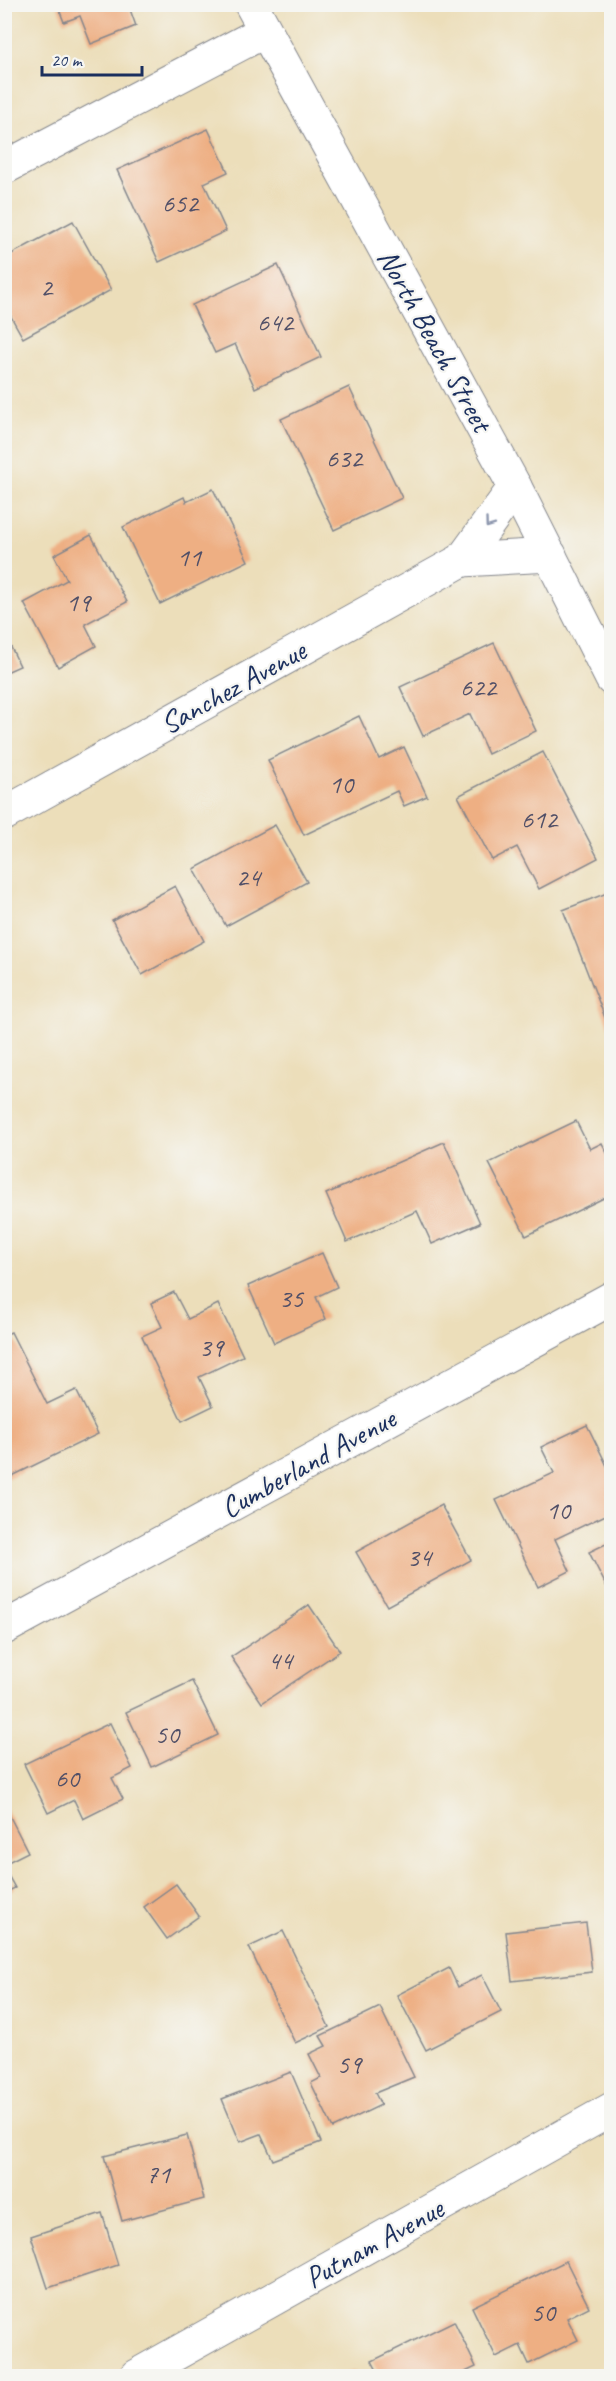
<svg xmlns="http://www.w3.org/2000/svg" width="616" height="2381" viewBox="0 0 616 2381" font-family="Caveat,sans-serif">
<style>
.building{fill:#eeaf83}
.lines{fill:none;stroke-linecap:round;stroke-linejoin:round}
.minor-casing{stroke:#84868c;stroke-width:35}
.minor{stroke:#fff;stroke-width:33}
.oneway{stroke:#8d97ae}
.labels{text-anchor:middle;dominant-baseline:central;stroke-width:4.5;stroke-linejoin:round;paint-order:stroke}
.number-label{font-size:27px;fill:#504f67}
.street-label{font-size:30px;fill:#1b2f5e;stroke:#f6f6f2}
</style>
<rect width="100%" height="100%" fill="#f6f6f2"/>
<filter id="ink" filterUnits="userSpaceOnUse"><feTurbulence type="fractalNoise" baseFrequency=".0167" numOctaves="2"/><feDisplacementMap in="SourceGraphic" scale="12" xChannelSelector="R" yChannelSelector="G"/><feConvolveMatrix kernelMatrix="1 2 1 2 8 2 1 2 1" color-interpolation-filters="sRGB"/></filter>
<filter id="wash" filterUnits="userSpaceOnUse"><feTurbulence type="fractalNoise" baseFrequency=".008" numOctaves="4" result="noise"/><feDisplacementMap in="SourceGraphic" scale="24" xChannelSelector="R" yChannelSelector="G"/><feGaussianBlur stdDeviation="1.35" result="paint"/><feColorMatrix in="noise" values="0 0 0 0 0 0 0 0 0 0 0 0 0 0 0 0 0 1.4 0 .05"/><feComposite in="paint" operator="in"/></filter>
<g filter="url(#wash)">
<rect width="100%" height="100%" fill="#ecdeba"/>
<g id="blocks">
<g class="building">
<path d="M 57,4 L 128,4 L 136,26 L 91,44 L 80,16 L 64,22 Z"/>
<path d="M 208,129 L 228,172 L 204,183 L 226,231 L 159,262 L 117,170 Z"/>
<path d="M 73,221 L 111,290 L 23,338 L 4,304 L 4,258 Z"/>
<path d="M 278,265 L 321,357 L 255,388 L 235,344 L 215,353 L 192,305 Z"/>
<path d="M 349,387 L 402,498 L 334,530 L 281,419 Z"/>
<path d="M 213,489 L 248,561 L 160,604 L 123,527 L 184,497 L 186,502 Z"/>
<path d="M 91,535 L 127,602 L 85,624 L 96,646 L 58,667 L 24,603 L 67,580 L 54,555 Z"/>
<path d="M 4,633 L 20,666 L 4,673 Z"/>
<path d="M 494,643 L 536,731 L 488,754 L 470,714 L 423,736 L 400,687 Z"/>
<path d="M 359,716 L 379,759 L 404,747 L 427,796 L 404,806 L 397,791 L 304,835 L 268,760 Z"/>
<path d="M 543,752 L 598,858 L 539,889 L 517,847 L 492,860 L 458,796 Z"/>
<path d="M 275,825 L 307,882 L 226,926 L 194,869 Z"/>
<path d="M 175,886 L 204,941 L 142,975 L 112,920 Z"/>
<path d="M 612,891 L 612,1033 L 611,1033 L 563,910 Z"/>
<path d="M 576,1121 L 590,1149 L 602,1143 L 612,1163 L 612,1194 L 526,1236 L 489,1163 Z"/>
<path d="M 444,1142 L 480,1223 L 432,1244 L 417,1211 L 347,1242 L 326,1194 Z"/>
<path d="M 322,1253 L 337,1287 L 316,1297 L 326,1319 L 274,1343 L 248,1286 Z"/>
<path d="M 174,1292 L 188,1319 L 218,1304 L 243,1356 L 199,1377 L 213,1406 L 182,1421 L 142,1336 L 162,1327 L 151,1303 Z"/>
<path d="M 11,1332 L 47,1404 L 76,1390 L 98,1434 L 4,1480 L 4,1335 Z"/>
<path d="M 587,1425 L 612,1476 L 612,1512 L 555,1539 L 570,1571 L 538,1587 L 496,1500 L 554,1473 L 541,1447 Z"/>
<path d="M 441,1505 L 471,1560 L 387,1606 L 356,1552 Z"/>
<path d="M 612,1541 L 612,1597 L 589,1552 Z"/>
<path d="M 309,1605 L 340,1651 L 262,1703 L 231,1657 Z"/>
<path d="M 192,1681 L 218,1735 L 152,1767 L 126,1712 Z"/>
<path d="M 110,1723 L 132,1768 L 112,1778 L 123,1799 L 83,1819 L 74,1800 L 48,1813 L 24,1764 Z"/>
<path d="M 4,1805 L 28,1852 L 4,1864 Z"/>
<path d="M 4,1868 L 15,1888 L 4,1893 Z"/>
<path d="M 176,1884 L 199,1916 L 167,1939 L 144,1907 Z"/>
<path d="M 586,1923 L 592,1972 L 512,1981 L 506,1932 Z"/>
<path d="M 283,1931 L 329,2027 L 295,2043 L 249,1947 Z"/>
<path d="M 449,1968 L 458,1987 L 482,1975 L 501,2012 L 426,2050 L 397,1995 Z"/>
<path d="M 380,2007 L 414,2077 L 375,2093 L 381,2105 L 333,2128 L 311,2083 L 321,2078 L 309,2054 L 326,2046 L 320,2036 Z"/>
<path d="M 291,2072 L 321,2142 L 273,2160 L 261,2134 L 240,2142 L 222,2099 Z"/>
<path d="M 187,2135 L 204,2199 L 122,2221 L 104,2156 Z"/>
<path d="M 102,2213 L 118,2265 L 48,2288 L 31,2236 Z"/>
<path d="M 566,2261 L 589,2307 L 567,2318 L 578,2340 L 529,2364 L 520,2345 L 496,2357 L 472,2307 Z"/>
<path d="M 454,2321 L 476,2367 L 457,2376 L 380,2376 L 372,2361 Z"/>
<path d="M 353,2370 L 357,2376 L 341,2376 Z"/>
</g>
</g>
</g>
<g filter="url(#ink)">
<use href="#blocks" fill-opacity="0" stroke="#84868c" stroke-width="1.5"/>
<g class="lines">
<g class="minor-casing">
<g id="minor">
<path d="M 251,4 L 515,487 L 612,679"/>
<path d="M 4,168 L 265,31"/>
<path d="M 462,560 L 550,555"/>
<path d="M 4,814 L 462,560 L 515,487"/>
<path d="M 4,1628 L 612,1298"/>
<path d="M 136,2376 L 612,2109"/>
</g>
</g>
<use href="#minor" class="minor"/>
</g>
<defs><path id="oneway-chevron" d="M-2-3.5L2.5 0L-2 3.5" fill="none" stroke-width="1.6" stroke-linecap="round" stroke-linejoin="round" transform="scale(1.5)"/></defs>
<use class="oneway" href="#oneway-chevron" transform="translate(489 524) rotate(126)"/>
</g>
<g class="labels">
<g class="number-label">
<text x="180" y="203">652</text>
<text x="46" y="287">2</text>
<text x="275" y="322">642</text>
<text x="344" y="458">632</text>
<text x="189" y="557">11</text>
<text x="78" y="602">19</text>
<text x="478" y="687">622</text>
<text x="341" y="784">10</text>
<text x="539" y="819">612</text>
<text x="248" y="877">24</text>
<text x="291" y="1298">35</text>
<text x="211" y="1347">39</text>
<text x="558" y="1510">10</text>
<text x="419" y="1557">34</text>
<text x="280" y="1660">44</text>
<text x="167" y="1734">50</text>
<text x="67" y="1778">60</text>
<text x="349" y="2064">59</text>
<text x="158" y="2174">71</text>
<text x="543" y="2312">50</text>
</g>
<g class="street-label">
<text transform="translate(435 340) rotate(61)">North Beach Street</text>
<text transform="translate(233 687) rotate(-29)">Sanchez Avenue</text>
<text transform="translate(308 1463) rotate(-29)">Cumberland Avenue</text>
<text transform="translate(374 2243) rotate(-29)">Putnam Avenue</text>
</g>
</g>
<rect width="616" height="2381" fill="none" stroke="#f6f6f2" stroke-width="24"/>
<path d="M42 66v9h100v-9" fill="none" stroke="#1b2f5e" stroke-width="3"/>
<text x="51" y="66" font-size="18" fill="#1b2f5e" stroke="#f6f6f2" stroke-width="4.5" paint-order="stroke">20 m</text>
</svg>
